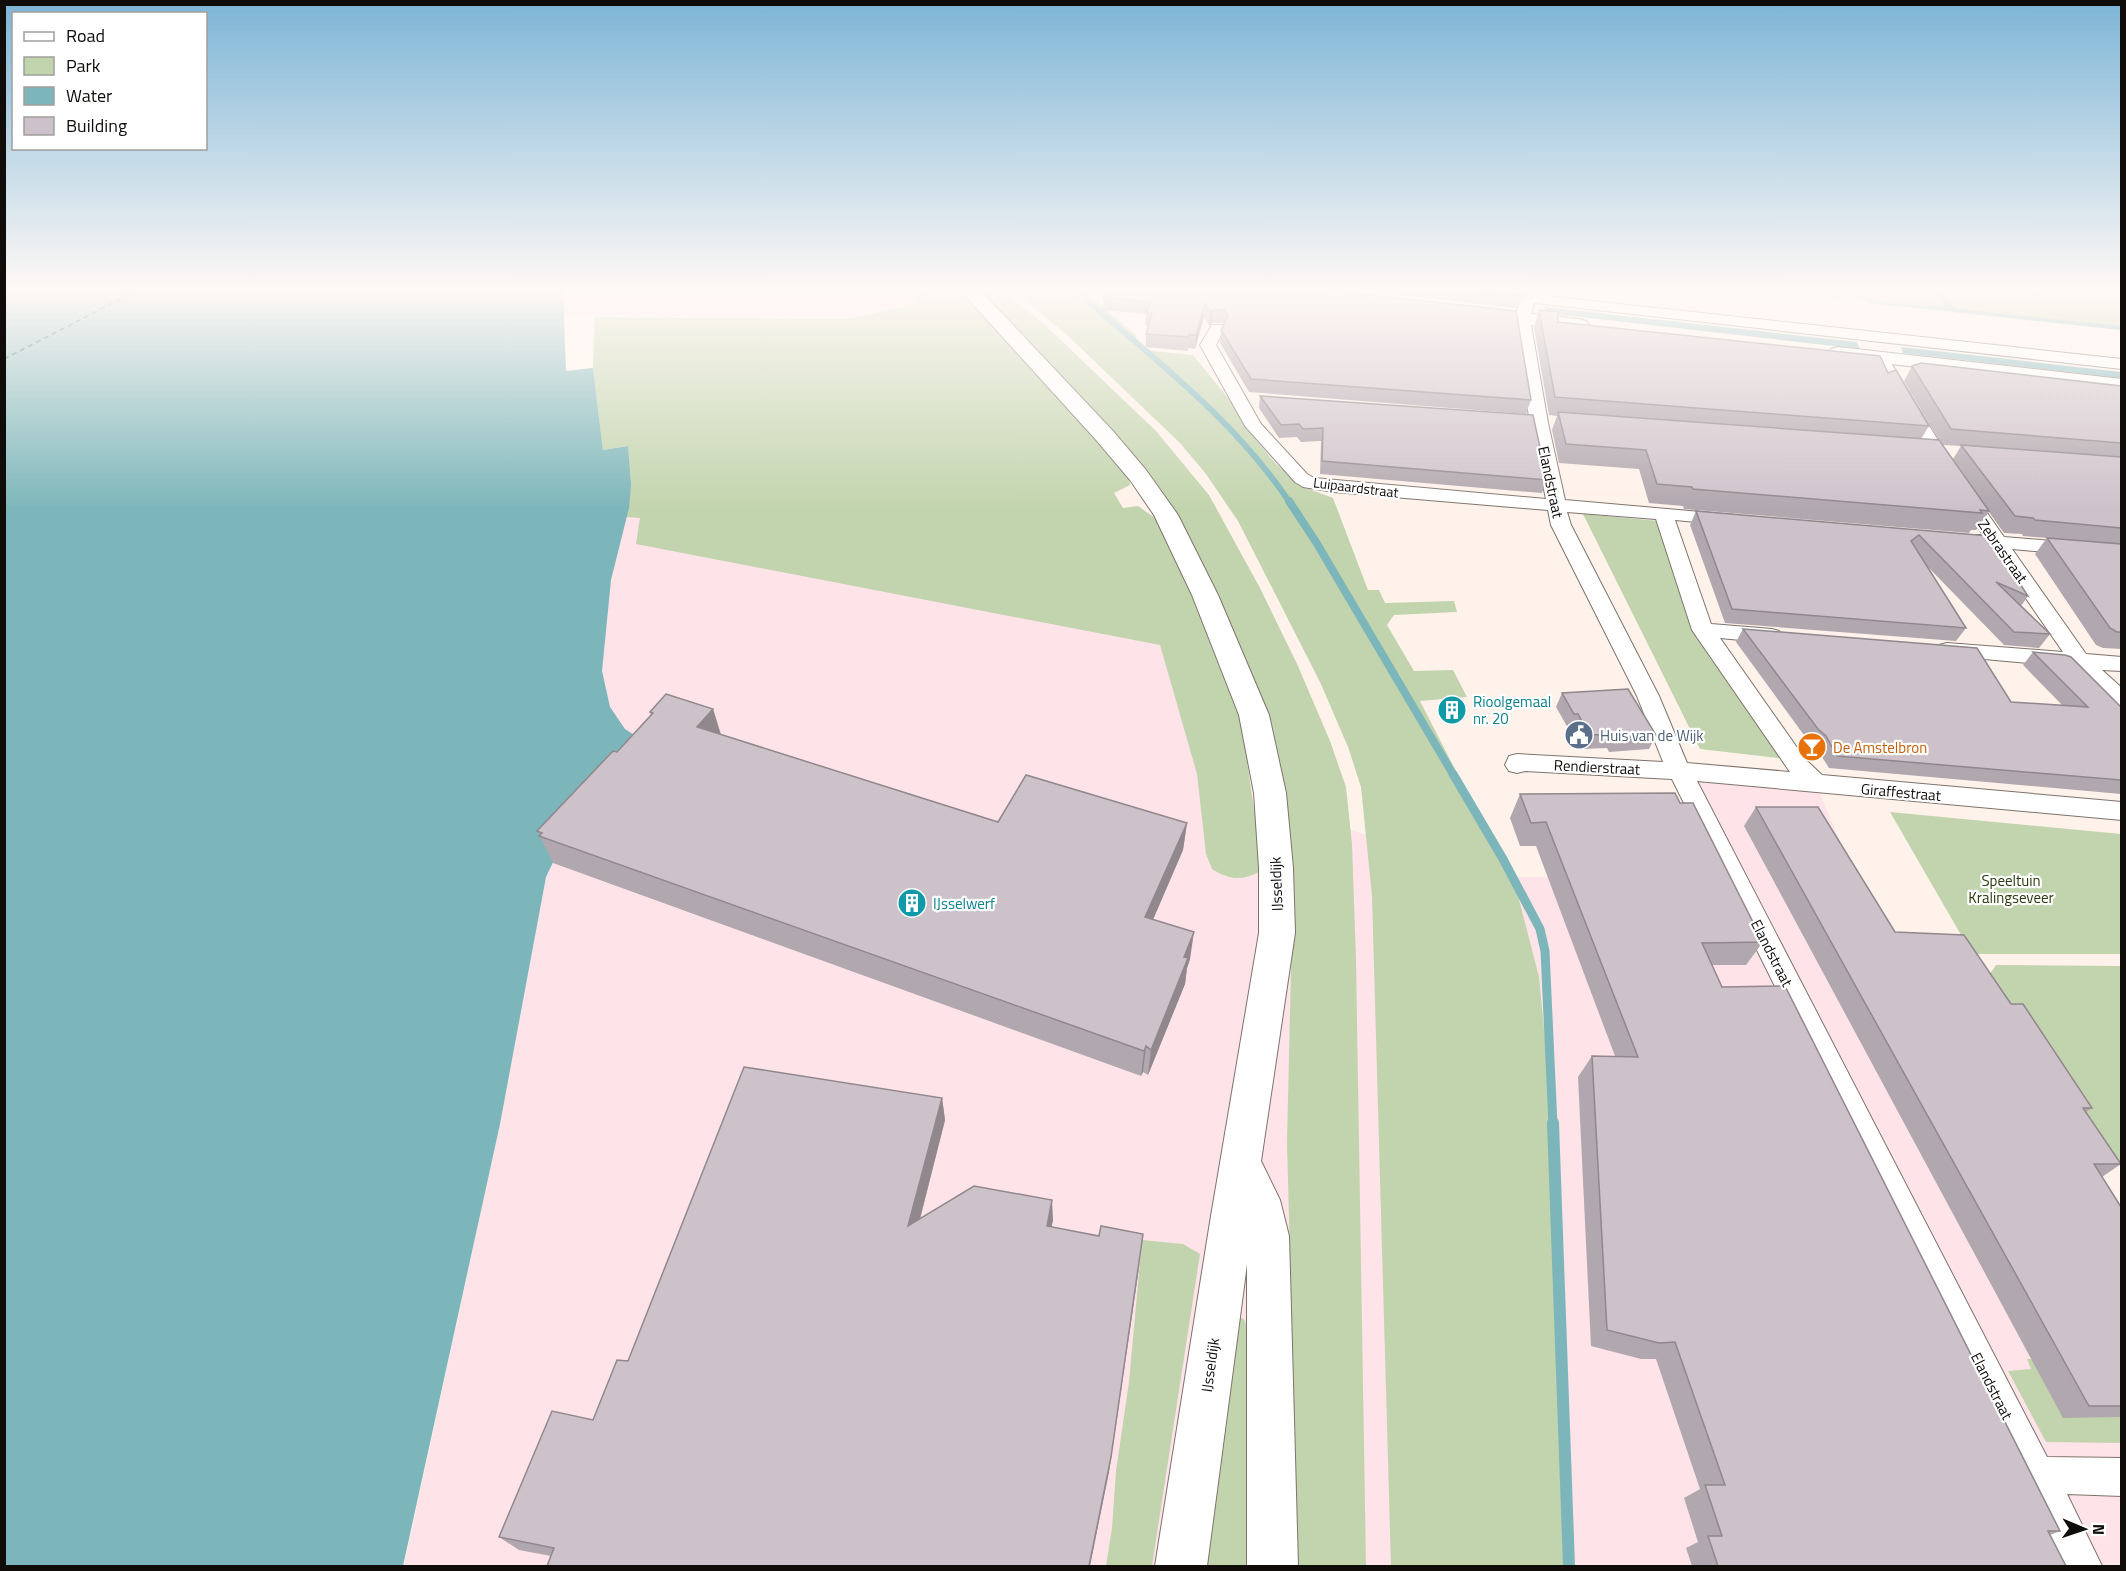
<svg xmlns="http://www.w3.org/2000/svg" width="2126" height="1571" viewBox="0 0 2126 1571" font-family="'Titillium Web',sans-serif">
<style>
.industrial{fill:#fee3e8}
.green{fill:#c2d4ad}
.water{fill:#7db6ba}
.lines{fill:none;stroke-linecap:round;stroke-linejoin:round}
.stream-far3{stroke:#7db6ba;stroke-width:6}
.stream-far2{stroke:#7db6ba;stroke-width:8}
.stream-far1{stroke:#7db6ba;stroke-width:9}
.stream{stroke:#7db6ba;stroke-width:12}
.ferry{stroke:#1a4e51;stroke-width:1.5;stroke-dasharray:5 4;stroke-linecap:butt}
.minor-casing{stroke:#7e736c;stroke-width:2}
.tertiary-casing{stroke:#7e736c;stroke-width:2}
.minor{fill:#fff;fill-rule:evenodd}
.tertiary{fill:#fff;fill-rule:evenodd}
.wall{fill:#b1a7ae;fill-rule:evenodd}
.shaded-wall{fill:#90888d}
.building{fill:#cec2ca;stroke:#90888d;stroke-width:1.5}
.labels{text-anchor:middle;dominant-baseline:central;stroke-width:4.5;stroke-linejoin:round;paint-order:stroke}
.far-street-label{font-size:14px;fill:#100c0a;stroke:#fff}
.street-label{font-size:15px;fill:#100c0a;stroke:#fff}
.culture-label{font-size:15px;fill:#0d838f;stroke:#fff;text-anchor:start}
.service-label{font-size:15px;fill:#4e5e75;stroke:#fff;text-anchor:start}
.food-label{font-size:15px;fill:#c56008;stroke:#fff;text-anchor:start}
.park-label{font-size:15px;fill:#2a3b0d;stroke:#fff}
</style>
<rect width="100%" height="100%" fill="#fff2ea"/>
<g class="industrial">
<path d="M 537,289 L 946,289 L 951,295 L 848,318 L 539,315 Z"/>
<path d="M 548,499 L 1150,599 L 1211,789 L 1510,877 L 1733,878 L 1680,771 L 1816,784 L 1881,941 L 2121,1349 L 2121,1566 L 404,1566 L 474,1244 L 515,1021 Z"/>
</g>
<g class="green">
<path d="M 929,289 L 957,290 L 1048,385 L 1129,478 L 1130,485 L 1114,493 L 1123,508 L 1138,506 L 1155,518 L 1174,552 L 1224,673 L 1242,726 L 1259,844 L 1259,872 C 1241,881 1230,880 1212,869 L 1206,854 L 1197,774 L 1160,645 L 636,544 L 640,518 L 627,517 L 628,446 L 603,450 L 593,368 L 595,317 L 847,319 L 919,303 L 913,296 Z"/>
<path d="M 982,289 L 1000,289 L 1045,325 L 1156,431 L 1209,495 L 1260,588 L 1298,666 L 1330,741 L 1346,787 L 1352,844 L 1356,960 L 1366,1566 L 1298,1566 L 1287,1142 L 1292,926 L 1291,864 L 1170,505 L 1151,476 L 980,291 Z"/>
<path d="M 1011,289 L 1091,289 L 1089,294 L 1137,336 L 1134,341 L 1143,350 L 1193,355 L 1228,398 L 1249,431 L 1275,463 L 1301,486 L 1333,498 L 1368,590 L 1379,590 L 1385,603 L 1454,601 L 1457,612 L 1394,615 L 1387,625 L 1414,671 L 1453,670 L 1467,697 L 1420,701 L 1516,888 L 1539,977 L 1562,1215 L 1570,1566 L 1391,1566 L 1372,896 L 1361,787 L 1348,747 L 1320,682 L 1238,521 L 1206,474 L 1180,443 L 1067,335 Z"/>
<path d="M 1753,289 L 1838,289 L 1842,299 Z"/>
<path d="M 1852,289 L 2121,289 L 2121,328 L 1951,310 L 1946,306 L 1931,308 L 1857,300 Z"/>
<path d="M 1583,514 L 1659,521 L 1696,629 L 1786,759 L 1700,749 Z"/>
<path d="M 1890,812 L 2121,834 L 2121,954 L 1972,954 Z"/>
<path d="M 1996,965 L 2121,966 L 2121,1166 L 1990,974 Z"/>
<path d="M 1142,1240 L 1183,1244 L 1200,1254 L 1152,1566 L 1106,1566 L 1112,1528 L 1116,1471 L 1129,1382 Z"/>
<path d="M 1239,1317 L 1244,1319 L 1249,1333 L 1250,1566 L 1202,1566 L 1212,1486 Z"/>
<path d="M 2027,1359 L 2117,1359 L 2121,1366 L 2121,1443 L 2046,1442 L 2008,1371 L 2031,1369 Z"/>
</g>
<g class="water">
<path d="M 5,289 L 563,289 L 566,371 L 593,368 L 603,450 L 628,446 L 631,485 L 629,508 L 611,580 L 602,671 L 610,707 L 625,729 L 654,748 L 557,854 L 546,877 L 500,1124 L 403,1566 L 5,1566 Z"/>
<path d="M 1939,294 L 1947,295 L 1954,308 L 1958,309 L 2121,326 L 2121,330 L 1869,303 L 1866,301 L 1942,307 L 1945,306 Z"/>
<path d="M 1545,307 L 1857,342 L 1860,349 L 1545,313 Z"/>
<path d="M 1901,347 L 2121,372 L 2121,378 L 1903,353 Z"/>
</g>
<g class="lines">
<path class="stream-far3" d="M 1080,294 C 1154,359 1235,420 1290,503"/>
<path class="stream-far2" d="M 1289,501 L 1316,542 L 1454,776"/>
<path class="stream-far1" d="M 1453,774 L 1503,859 L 1540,929 L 1545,951 L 1553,1125"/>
<path class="stream" d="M 1553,1123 L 1569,1566"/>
<path class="ferry" d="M 4,359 L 140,289"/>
<g class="minor-casing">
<g id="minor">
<path d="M 1528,294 L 2122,359 L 2122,369 L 1534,303 L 1530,319 L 1548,423 L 1565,500 L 1735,515 L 1737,519 L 1735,523 L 1728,525 L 1675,520 L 1711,624 L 1772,629 L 1779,631 L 1783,636 L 1779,641 L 1772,643 L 1720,638 L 1805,759 L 1822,775 L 2122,802 L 2122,820 L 1697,781 L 2047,1457 L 2122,1458 L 2122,1496 L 2067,1494 L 2102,1566 L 2063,1566 L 1672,779 L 1525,771 L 1517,773 L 1509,771 L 1505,765 L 1509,756 L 1517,754 L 1663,762 L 1637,696 L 1551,525 L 1548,510 L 1334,492 L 1303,487 L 1295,482 L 1245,426 L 1200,345 L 1212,325 L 1222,325 L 1225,328 L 1216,345 L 1261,424 L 1307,474 L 1314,478 L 1546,499 L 1530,423 L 1514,319 L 1521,298 ZM 1567,512 L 1656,519 L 1692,630 L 1790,772 L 1687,763 L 1659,696 L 1571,525 Z"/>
<path d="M 1880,353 L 1888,358 L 1953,465 L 1950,469 L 1938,469 L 1935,465 L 1872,358 Z"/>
<path d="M 1964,488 L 1971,490 L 2004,537 L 2122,547 L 2122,559 L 2012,549 L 2086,654 L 2122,657 L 2122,671 L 2102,670 L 2122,688 L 2122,710 L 2114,707 L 2074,667 L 1939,655 L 1936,650 L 1939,645 L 1947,643 L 2063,652 L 1991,548 L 1953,543 L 1950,539 L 1953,535 L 1983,535 L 1955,494 L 1957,490 Z"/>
</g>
</g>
<g class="tertiary-casing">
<g id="tertiary">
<path d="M 959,289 L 979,289 L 1113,431 L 1146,470 L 1178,515 L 1218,595 L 1269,715 L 1286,793 L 1293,868 L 1295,933 L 1261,1161 L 1280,1200 L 1289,1236 L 1298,1566 L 1247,1566 L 1247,1264 L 1207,1566 L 1155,1566 L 1210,1222 L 1259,933 L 1259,868 L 1254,793 L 1239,715 L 1192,595 L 1154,515 L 1130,480 L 1097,441 Z"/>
<path d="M 1474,307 L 1579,319 L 1586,321 L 1589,325 L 1586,329 L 1579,331 L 1467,317 L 1464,313 L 1467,309 Z"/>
<path d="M 1838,347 L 2122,379 L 2122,391 L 1831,357 L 1828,353 L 1831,349 Z"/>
</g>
</g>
<use href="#minor" class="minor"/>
<use href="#tertiary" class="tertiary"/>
</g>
<g class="wall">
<path d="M 1096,289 L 1314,289 L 1531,400 L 1526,414 L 1249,392 L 1220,343 L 1221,330 L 1224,323 L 1212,323 L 1209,326 L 1204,317 L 1195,349 L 1188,348 L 1188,351 L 1146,347 L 1146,334 L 1148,326 L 1145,325 L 1146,314 L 1103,310 L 1103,297 L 1104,294 L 1096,293 Z"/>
<path d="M 1343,289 L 1554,289 L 1552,294 L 1527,292 L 1519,297 L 1515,308 Z"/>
<path d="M 1539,310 L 1558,322 L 1888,373 L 1929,426 L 1921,439 L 1939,440 L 1904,381 L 1912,366 L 2121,386 L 2121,649 L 2103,648 L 2096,645 L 2035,554 L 2047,538 L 2023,536 L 2022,534 L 2004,533 L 1989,512 L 1976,530 L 1971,530 L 1969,533 L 1684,509 L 1683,506 L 1649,503 L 1639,469 L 1559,463 L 1552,430 L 1557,416 L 1549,415 L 1534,327 ZM 1943,445 L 1961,446 L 1953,459 Z"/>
<path d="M 1260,396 L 1547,480 L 1542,493 L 1320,474 L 1321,441 L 1301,442 L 1297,437 L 1279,438 L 1259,408 Z"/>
<path d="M 1696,511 L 1989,536 L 2028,596 L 2021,606 L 2050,634 L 2039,648 L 2004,645 L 1927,566 L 1966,628 L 1956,641 L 1725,623 L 1690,525 Z"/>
<path d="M 1743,629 L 2011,702 L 2063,706 L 2023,665 L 2033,652 L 2121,707 L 2121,794 L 1829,768 L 1817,749 L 1809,742 L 1736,642 Z"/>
<path d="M 1562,693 L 1656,735 L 1649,749 L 1609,752 L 1607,748 L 1583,749 L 1572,728 L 1568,728 L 1556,707 Z"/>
<path d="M 713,709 L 721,734 L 998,822 L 1187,823 L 1183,850 L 1153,919 L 1190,959 L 1187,968 L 1185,984 L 1148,1075 L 1143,1072 L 1141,1076 L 553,863 L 537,831 L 617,752 L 651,716 L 650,712 Z"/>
<path d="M 1520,794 L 1680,803 L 1763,942 L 1746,965 L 1712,965 L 1722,987 L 2060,1531 L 2050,1535 L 2066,1566 L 1692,1566 L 1686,1548 L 1698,1542 L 1684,1498 L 1700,1489 L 1656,1359 L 1641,1359 L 1591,1346 L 1578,1077 L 1592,1056 L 1615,1056 L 1536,846 L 1520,846 L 1510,818 Z"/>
<path d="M 1756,807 L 1895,932 L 2011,1004 L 2092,1108 L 2086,1112 L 2121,1164 L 2102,1177 L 2121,1207 L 2121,1417 L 2063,1418 L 1744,826 Z"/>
<path d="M 942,1098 L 945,1120 L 920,1219 L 1053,1220 L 1051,1227 L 1109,1472 L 551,1556 L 519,1550 L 499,1537 L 593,1420 L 628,1361 Z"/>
</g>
<g class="shaded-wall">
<path d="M 1521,289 L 1528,289 L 1527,292 L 1519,297 L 1515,308 Z"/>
<path d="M 1205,304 L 1204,317 L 1195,349 L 1196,335 Z"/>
<path d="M 1213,310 L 1212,323 L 1209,326 L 1210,312 Z"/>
<path d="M 713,709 L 721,736 L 697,727 Z"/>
<path d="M 1187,823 L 1183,850 L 1143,943 L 1145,917 Z"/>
<path d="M 1194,932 L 1190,959 L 1187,968 L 1185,984 L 1148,1075 L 1151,1050 L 1184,957 Z"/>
<path d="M 1146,1046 L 1143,1072 L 1141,1076 L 1144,1051 Z"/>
<path d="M 942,1098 L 945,1120 L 913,1246 L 908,1226 Z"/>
<path d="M 1052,1200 L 1053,1220 L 1048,1246 L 1047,1226 Z"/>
<path d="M 1141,1254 L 1109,1472 L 1090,1566 L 1089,1566 Z"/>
</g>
<g class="building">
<path d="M 1107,289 L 1314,289 L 1516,311 L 1531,400 L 1251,379 L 1221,330 L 1228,316 L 1225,310 L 1213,310 L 1210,312 L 1205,304 L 1196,335 L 1189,335 L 1189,337 L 1146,334 L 1152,313 L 1146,312 L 1151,302 L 1103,297 Z"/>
<path d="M 1461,289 L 1521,289 L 1519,295 Z"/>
<path d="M 1539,310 L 1558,312 L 1558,322 L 1880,356 L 1888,373 L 1896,370 L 1929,426 L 1555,397 Z"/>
<path d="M 1921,363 L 2121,386 L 2121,443 L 1951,429 L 1912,366 Z"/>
<path d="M 1260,396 L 1533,415 L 1547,480 L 1322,461 L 1323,428 L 1303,429 L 1299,424 L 1281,425 Z"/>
<path d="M 1558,412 L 1939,440 L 1989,511 L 1980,510 L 1982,513 L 1693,489 L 1692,487 L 1657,484 L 1646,450 L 1566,444 Z"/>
<path d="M 1961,445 L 2121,457 L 2121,528 L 2035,520 L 2033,518 L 2015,516 Z"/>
<path d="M 1696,511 L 1989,536 L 2028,596 L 1996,582 L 2050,634 L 2014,632 L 1919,535 L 1911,541 L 1966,628 L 1732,609 Z"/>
<path d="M 2047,538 L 2121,544 L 2121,632 L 2117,632 L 2110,628 Z"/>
<path d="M 1743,629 L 1977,648 L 2011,702 L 2088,707 L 2033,652 L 2065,655 L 2071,657 L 2121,707 L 2121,780 L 1837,756 L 1826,736 L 1818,729 Z"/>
<path d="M 1628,689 L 1656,735 L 1616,738 L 1614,734 L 1590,735 L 1578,714 L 1574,714 L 1562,693 Z"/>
<path d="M 666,694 L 713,709 L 697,727 L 998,822 L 1026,775 L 1187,823 L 1145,917 L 1194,932 L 1184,957 L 1188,958 L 1151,1050 L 1146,1046 L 1144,1051 L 539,836 L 542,833 L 537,831 L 613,751 L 617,752 L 653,713 L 650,712 Z"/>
<path d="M 1675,793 L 1680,803 L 1693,803 L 1763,942 L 1702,943 L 1722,987 L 1785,986 L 2060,1531 L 2048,1531 L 2066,1566 L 1718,1566 L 1708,1536 L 1722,1536 L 1705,1485 L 1725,1485 L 1675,1342 L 1659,1343 L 1607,1330 L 1592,1056 L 1638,1057 L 1546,822 L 1531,823 L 1520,794 Z"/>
<path d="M 1756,807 L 1818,807 L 1895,932 L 1964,935 L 2011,1004 L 2023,1004 L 2092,1108 L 2083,1108 L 2121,1164 L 2094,1164 L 2121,1207 L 2121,1406 L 2089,1406 Z"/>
<path d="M 744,1067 L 942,1098 L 908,1226 L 974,1186 L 1052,1200 L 1047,1226 L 1099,1236 L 1101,1226 L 1143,1234 L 1111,1457 L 1089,1566 L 547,1566 L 554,1548 L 499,1537 L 552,1411 L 593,1420 L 617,1360 L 628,1361 Z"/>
</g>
<linearGradient id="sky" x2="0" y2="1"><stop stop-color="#7db5d6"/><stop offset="0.57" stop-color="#fff9f6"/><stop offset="1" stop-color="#fff9f6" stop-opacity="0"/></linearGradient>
<rect width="2126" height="509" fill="url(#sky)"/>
<defs>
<g id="building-disc" transform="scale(1.5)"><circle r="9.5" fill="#0f9aa8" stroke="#fff"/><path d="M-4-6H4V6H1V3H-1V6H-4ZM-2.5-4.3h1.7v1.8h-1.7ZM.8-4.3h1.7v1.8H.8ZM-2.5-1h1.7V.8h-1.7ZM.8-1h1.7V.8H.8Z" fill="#fff"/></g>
<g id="civic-disc" transform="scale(1.5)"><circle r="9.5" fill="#5c6f8a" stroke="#fff"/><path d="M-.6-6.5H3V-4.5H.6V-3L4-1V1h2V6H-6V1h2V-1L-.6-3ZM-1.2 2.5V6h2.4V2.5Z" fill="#fff"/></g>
<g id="bar-disc" transform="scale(1.5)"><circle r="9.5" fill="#e8710a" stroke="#fff"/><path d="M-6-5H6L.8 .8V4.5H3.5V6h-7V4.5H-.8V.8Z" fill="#fff"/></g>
</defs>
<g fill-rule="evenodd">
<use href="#building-disc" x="1452" y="710"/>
<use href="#civic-disc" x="1579" y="735"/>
<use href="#bar-disc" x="1812" y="747"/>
<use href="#building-disc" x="912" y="903"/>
</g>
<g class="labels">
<g class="far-street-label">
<text transform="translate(1356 487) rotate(7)">Luipaardstraat</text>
</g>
<g class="street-label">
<text transform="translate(1551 482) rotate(78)">Elandstraat</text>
<text transform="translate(2003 551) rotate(55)">Zebrastraat</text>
<text transform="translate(1597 767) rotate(3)">Rendierstraat</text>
<text transform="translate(1901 792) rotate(5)">Giraffestraat</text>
<text transform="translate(1276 884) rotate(-92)">IJsseldijk</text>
<text transform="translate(1772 953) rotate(63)">Elandstraat</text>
<text transform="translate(1210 1365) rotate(-82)">IJsseldijk</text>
<text transform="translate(1992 1386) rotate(63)">Elandstraat</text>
</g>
<g class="culture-label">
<text x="1473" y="701">Rioolgemaal<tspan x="1473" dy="17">nr. 20</tspan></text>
<text x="933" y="903">IJsselwerf</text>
</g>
<g class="service-label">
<text x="1600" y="735">Huis van de Wijk</text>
</g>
<g class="food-label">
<text x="1833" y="747">De Amstelbron</text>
</g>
<g class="park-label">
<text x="2011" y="880">Speeltuin<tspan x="2011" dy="17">Kralingseveer</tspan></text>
</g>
</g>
<rect width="2126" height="1571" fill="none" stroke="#100c0a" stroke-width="12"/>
<rect x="12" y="12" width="195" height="138" fill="#ffffff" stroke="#9f9e9d" stroke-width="1.5"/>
<rect x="24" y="32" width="30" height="9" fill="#ffffff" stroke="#9f9e9d" stroke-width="1.5"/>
<text x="66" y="42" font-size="18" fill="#100c0a">Road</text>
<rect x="24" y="57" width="30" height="18" fill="#c2d4ad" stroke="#9f9e9d" stroke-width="1.5"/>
<text x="66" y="72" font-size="18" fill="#100c0a">Park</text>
<rect x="24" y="87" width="30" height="18" fill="#7db6ba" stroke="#9f9e9d" stroke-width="1.5"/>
<text x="66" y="102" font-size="18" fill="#100c0a">Water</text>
<rect x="24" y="117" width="30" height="18" fill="#cec2ca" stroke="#9f9e9d" stroke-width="1.5"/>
<text x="66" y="132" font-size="18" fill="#100c0a">Building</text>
<g transform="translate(2084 1529) rotate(92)" stroke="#ffffff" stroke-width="4.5" paint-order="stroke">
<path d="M0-4.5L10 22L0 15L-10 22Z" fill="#100c0a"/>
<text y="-9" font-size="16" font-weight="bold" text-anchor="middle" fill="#100c0a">N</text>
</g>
</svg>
